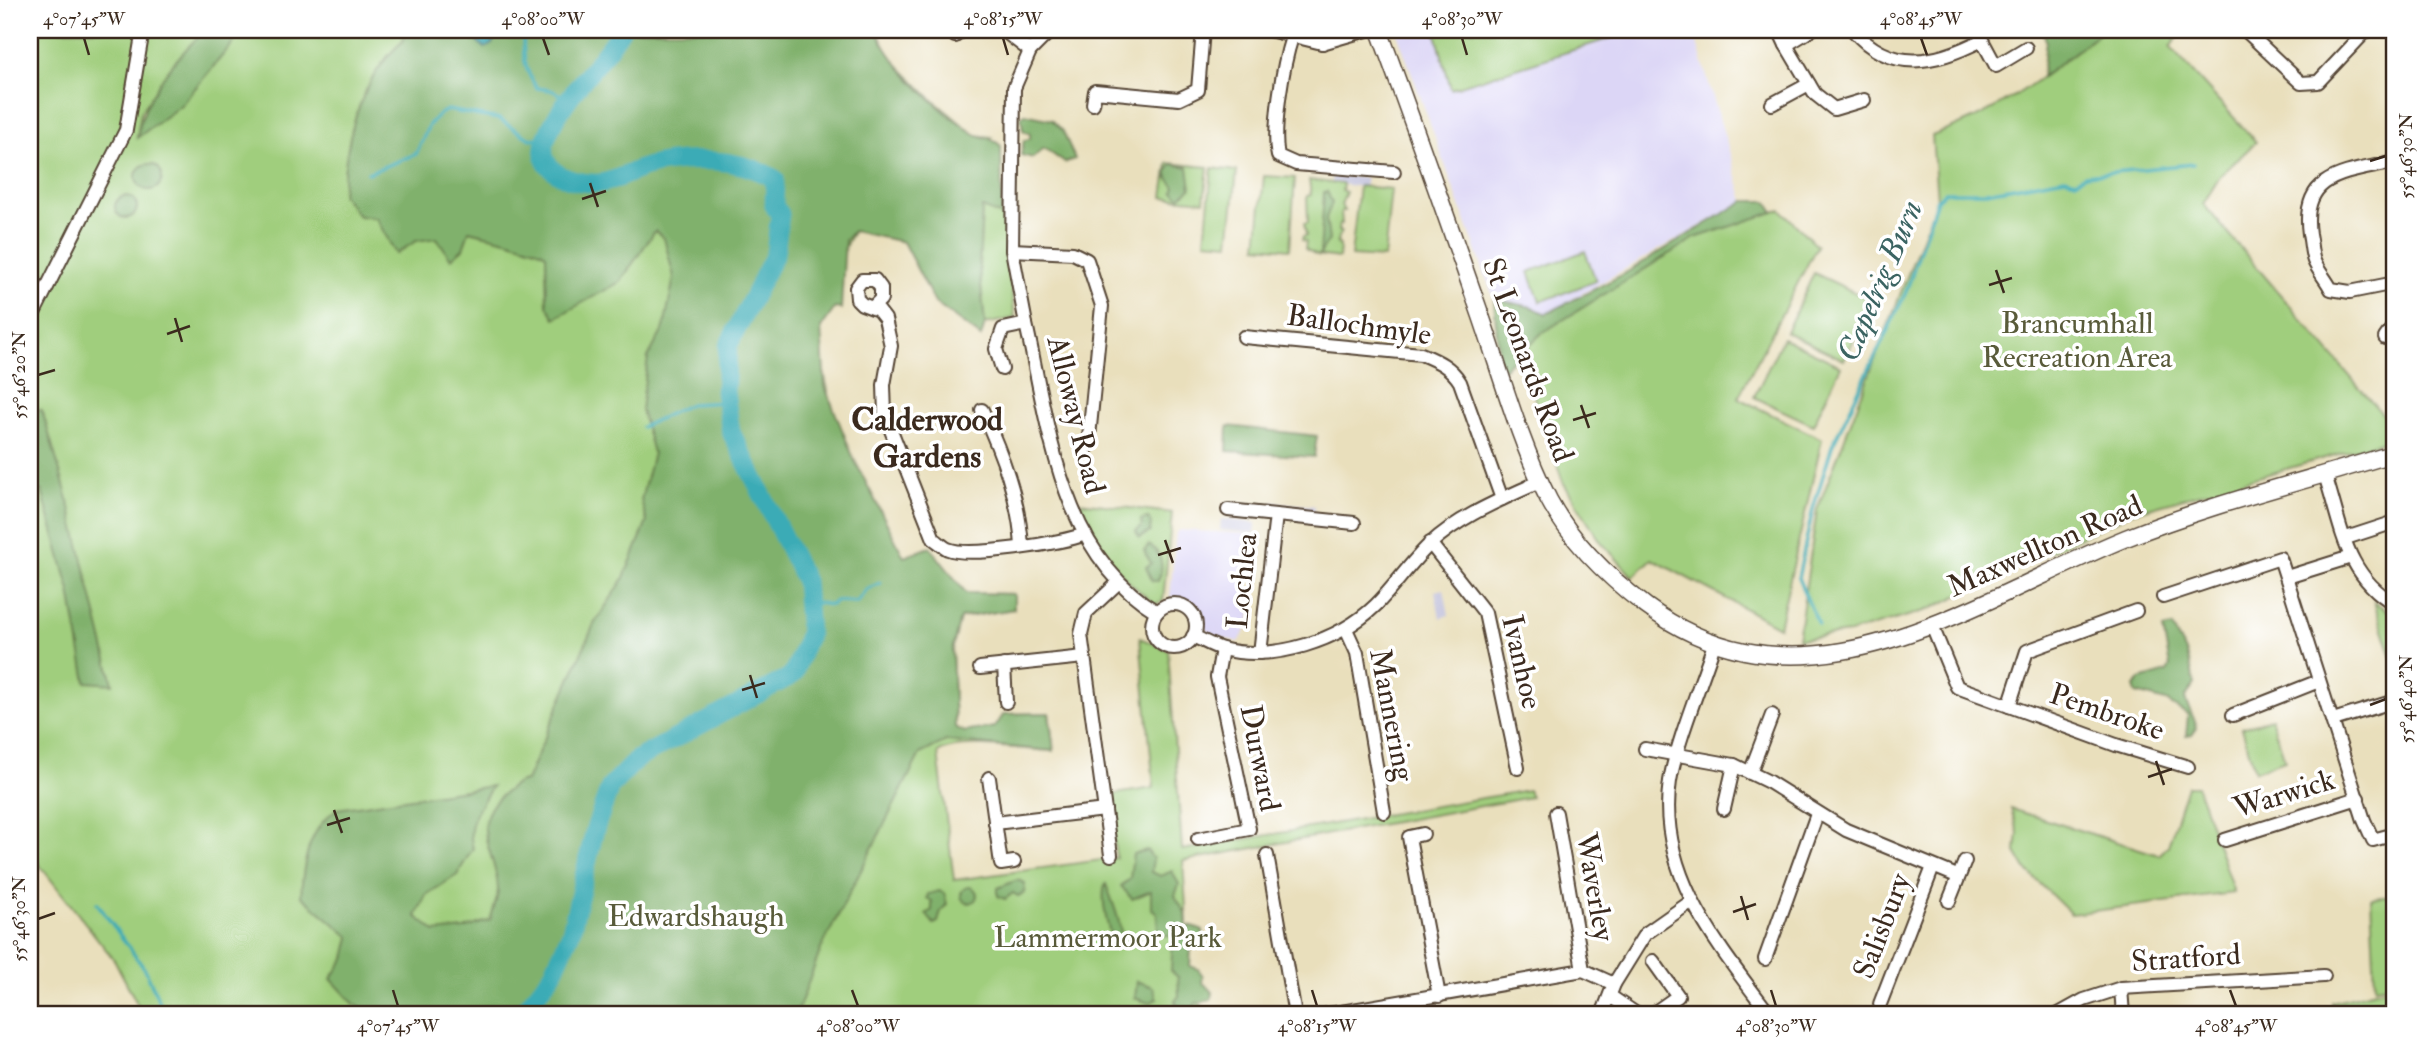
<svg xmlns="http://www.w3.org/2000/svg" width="2425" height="1045" viewBox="0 0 2425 1045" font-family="'IM FELL Double Pica',serif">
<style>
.built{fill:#dcd6f6}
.industrial{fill:#c2c2dc}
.green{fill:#a0ce7d;stroke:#6e7c4e;stroke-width:2;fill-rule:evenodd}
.forest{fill:#80b16c;stroke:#5e6e45;stroke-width:2}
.water{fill:#3babb6;stroke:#3b6a6a;stroke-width:2}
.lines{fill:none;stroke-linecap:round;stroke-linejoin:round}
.stream{stroke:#3babb6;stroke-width:3.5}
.river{stroke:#3babb6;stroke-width:19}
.street-casing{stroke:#554536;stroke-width:16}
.secondary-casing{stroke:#554536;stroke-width:19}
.street{stroke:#fff;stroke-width:12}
.secondary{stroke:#fff;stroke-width:16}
.ticks{fill:none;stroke:#3b2a1e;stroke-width:2.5}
.labels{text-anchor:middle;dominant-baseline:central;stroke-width:7;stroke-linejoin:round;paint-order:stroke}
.park-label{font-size:30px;fill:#595b3a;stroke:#fff}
.street-label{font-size:30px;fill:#3b2a1e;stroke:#fff}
.water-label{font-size:32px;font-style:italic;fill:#3b6462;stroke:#fff}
.neighbourhood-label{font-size:32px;font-weight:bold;fill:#3b2a1e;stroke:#fff}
.neatline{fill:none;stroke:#3b2a1e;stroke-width:2.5}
.ticks-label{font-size:18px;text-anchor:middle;fill:#3b2a1e}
</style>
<rect width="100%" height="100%" fill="#fff"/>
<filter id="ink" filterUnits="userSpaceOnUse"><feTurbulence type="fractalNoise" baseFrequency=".0143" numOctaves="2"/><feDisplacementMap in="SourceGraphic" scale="14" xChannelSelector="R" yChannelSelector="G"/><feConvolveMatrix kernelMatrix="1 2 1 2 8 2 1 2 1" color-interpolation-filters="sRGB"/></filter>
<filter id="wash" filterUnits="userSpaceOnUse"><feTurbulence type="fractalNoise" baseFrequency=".00686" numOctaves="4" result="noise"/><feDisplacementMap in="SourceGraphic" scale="28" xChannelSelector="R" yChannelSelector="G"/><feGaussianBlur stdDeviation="1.57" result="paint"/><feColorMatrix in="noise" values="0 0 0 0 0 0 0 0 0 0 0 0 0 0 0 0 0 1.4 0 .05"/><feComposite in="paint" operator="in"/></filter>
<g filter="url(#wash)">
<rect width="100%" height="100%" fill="#e9dfbc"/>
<g class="built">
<path d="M 1396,30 L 1693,30 L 1744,201 L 1546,314 L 1532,307 L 1494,299 Z"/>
<path d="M 1179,530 L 1250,534 L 1245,595 L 1254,596 L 1249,624 L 1239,642 L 1211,635 L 1185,600 L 1170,597 L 1176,533 Z"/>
</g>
<g class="industrial">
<path d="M 1332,175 L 1366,178 L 1364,187 L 1332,183 Z"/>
<path d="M 1273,502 L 1315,506 L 1314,516 L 1271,511 Z"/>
<path d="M 1221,519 L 1256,523 L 1255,533 L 1220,530 Z"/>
<path d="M 1444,589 L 1449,615 L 1440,618 L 1435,591 Z"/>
</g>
<g class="green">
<path d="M 30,30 L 242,30 L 239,35 L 244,30 L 882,30 L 879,35 L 888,55 L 932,99 L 975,135 L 992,137 L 910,242 L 857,227 C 839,247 844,267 838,292 C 835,305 821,317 821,331 C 818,416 878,505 915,580 L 946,569 L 966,593 L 1014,594 L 1014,609 L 960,618 L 952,650 L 955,727 L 964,732 L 995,727 L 1004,714 L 1049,713 L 1054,751 C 1025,751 960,738 938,753 L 954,880 L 1116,858 L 1109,795 L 1154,788 L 1140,638 L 1168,650 L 1182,850 L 1528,790 L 1531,797 L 1183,861 L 1191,987 L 1206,1015 L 143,1015 L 115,961 L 30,853 ZM 175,62 L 143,133 L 137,137 L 141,112 ZM 536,246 L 620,282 L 547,305 L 546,254 Z"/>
<path d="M 1435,30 L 1636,30 L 1451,89 Z"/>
<path d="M 2104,30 L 2184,30 L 2170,47 L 2256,142 L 2221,175 L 2203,204 L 2395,429 L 2395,438 L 2131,513 L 1928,610 L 1850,633 L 1798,639 L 1817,510 L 1937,199 L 1932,136 C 2005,110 2044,76 2104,30 Z"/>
<path d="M 1168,163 L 1208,167 L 1204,201 L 1163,197 Z"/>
<path d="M 1212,168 L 1237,171 L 1229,243 L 1205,241 Z"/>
<path d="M 1264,176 L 1295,178 L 1290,249 L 1257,246 Z"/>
<path d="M 1309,180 L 1343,184 L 1342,191 L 1346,192 L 1341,205 L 1344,211 L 1341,211 L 1342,224 L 1339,224 L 1338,231 L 1341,231 L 1337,244 L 1340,245 L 1339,258 L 1317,255 L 1305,249 L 1306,241 L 1302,240 L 1303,236 L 1306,236 L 1304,223 L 1308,223 L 1307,196 L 1311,195 Z"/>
<path d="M 1359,186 L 1391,189 L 1384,258 L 1351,256 Z"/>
<path d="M 982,207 L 1002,216 L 1015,318 L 985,324 L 979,266 Z"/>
<path d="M 1781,210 L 1817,246 L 1738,398 L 1822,439 L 1779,627 L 1652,559 L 1633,577 L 1601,542 L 1563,482 L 1515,340 L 1698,229 Z"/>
<path d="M 1585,251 L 1596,281 L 1540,302 L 1529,272 Z"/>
<path d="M 1814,273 L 1873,301 L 1844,360 L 1786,332 Z"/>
<path d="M 1783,338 L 1841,366 L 1813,425 L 1754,397 Z"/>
<path d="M 1079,502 L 1172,513 L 1163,601 L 1155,604 C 1118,576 1094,546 1079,502 Z"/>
<path d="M 2374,602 L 2395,615 L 2395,656 L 2392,657 Z"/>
<path d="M 2271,718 L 2285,760 L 2255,771 L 2242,728 Z"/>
<path d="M 2187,786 L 2197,786 L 2234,893 L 2071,914 L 2027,871 L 2016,852 L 2018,832 L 2011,809 L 2159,855 L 2168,846 Z"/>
<path d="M 2395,896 L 2395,984 L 2375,987 L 2371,898 Z"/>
<path d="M 2395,986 L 2395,1015 L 2334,1015 L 2332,1002 Z"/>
</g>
<g class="forest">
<path d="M 205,30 L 244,30 L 181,105 L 137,138 C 144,94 174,60 205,30 Z"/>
<path d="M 405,30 L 883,30 L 879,35 C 894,69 941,112 973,133 C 983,139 991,136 1001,146 L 1002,216 L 982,208 L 979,266 L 985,324 L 981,337 L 935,303 L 903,242 L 853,231 L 845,240 L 841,309 L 835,308 L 821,328 L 825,387 L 854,459 L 904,557 L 930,547 L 966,593 L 1014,594 L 1014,609 L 960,618 L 952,650 L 955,727 L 964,732 L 995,727 L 1004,714 L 1049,713 L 1054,751 L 946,741 L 920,754 L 821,949 L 796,1015 L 377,1015 L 354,1004 L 331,979 L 345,958 L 350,937 L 301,896 C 303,863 308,829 337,809 L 492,786 C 480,808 465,822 473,848 L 457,875 L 426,895 L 416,916 L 435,932 L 464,929 L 490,920 C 493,910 498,899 498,889 C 497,852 466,826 503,794 C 511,788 516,782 526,781 L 594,624 L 623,580 L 647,522 L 641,500 L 653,453 L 641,410 L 648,357 L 664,328 L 674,277 L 664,238 L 655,231 L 620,282 L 555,318 L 547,305 L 546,254 C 534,245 487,236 469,231 L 463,249 L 451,259 L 437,238 L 416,241 L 396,254 L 376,218 L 359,216 L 342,195 C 346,138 359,79 403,41 Z"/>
<path d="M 2042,30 L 2104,30 L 2042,77 L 2046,40 Z"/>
<path d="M 1025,114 L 1052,120 L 1063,131 L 1075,159 L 1065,163 L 1044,148 L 1033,158 L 1021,155 L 1024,140 L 1030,139 L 1030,134 L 1023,130 L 1021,117 Z"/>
<path d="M 1172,164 L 1188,167 L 1191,188 L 1180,197 L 1173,192 L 1175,187 L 1168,178 L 1167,172 Z"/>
<circle cx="149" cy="177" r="13"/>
<path d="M 1327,191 L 1332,203 L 1326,218 L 1329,240 L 1320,254 L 1324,192 Z"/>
<circle cx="126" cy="207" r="11"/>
<path d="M 1744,201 L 1767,201 L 1774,212 L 1695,238 L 1542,333 L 1500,372 L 1494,299 L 1532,307 L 1546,314 L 1624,274 Z"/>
<path d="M 30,409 L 42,410 L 68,499 L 113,684 L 86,682 L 70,591 L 42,491 L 30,489 Z"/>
<path d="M 1228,426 L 1317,436 L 1314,457 L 1227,451 Z"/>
<path d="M 1148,518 L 1151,523 L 1150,532 L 1139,538 L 1136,531 L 1142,527 L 1141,520 Z"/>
<path d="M 1149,545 C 1163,553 1164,568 1158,581 L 1152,581 L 1146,567 L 1151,563 L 1144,551 Z"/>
<path d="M 2172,627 L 2187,654 L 2195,684 L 2185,698 C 2187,710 2195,716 2197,728 L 2192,735 L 2186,736 L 2188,715 L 2166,701 L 2136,693 L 2134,686 L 2140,680 L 2167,672 L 2170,666 L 2163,629 Z"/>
<path d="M 1147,850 L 1153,859 L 1151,872 L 1161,876 L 1172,871 L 1179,884 L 1175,896 L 1186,914 L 1187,928 L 1191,926 L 1203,931 L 1205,948 L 1191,948 L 1190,966 L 1198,969 L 1203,976 L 1202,982 L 1213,992 L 1211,1000 L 1196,1003 L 1190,1015 L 1181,1015 L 1175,1001 L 1179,996 L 1178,977 L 1171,971 L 1173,936 L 1158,934 L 1157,913 L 1151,908 L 1151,891 L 1132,899 L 1121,886 L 1130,879 L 1133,854 Z"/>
<path d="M 1017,880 L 1025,883 L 1024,893 L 1018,896 L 1013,893 L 1005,899 L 998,896 L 998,888 Z"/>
<path d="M 1106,884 C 1111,899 1127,934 1119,947 C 1108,941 1099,893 1106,884 Z"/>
<circle cx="969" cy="895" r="8"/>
<path d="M 939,891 L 944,893 L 947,904 L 941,911 L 938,922 L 934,924 L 926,914 L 932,910 L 932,901 L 927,898 L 928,894 Z"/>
<path d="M 1137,981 L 1153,987 L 1157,999 L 1149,1003 L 1135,998 Z"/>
</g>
<path class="water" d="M 476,30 L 499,30 L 492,44 L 485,48 L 478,42 Z"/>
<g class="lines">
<g class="stream">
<path d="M 523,30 C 523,52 523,69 537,88 L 551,90 L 567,98"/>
<path d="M 368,173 L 416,154 L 429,125 L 438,115 L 447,110 L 499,119 L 530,139 L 546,137"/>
<path d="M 642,427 L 690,404 L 727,402"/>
<path d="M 807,606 L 818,603 L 831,605 L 836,601 L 857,602 L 867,589 L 880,583"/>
<path d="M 1818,624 L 1798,578 L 1813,509 L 1832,446 L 1906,292 L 1937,199 L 1945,192 L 1986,192 L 2065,178 L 2076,181 L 2085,175 L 2193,164"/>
<path d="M 97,903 L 146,971 L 165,1015"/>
</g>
<path class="river" d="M 521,1015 L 553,973 L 571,932 L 595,829 L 610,787 L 637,759 L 793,675 L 809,633 L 805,581 L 731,432 L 725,392 L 728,346 L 775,254 L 780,214 L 774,206 L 775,179 C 746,162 716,159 682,161 C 669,162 653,164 640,169 C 628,173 614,182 600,183 C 575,185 533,172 546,139 C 562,97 598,67 621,30"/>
</g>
</g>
<g filter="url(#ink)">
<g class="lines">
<g class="street-casing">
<g id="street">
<path d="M 1003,30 L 1030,51"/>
<path d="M 1269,30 L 1322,43"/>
<path d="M 1321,30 L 1322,43 L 1367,30"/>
<path d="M 1779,30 L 1786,45"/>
<path d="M 1811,30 L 1786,45 L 1815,94 L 1834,109 L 1864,100"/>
<path d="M 1853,30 C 1891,74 1936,64 1982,40 L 1996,66 L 2026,48"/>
<path d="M 2245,30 L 2301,83 L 2318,82 L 2367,30"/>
<path d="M 955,36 L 963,30"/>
<path d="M 1292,37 C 1283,64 1272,129 1278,156 L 1296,164 L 1394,172"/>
<path d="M 1093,104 L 1095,91 L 1179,99 L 1198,90 L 1203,30"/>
<path d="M 1772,104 L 1809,84"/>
<path d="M 2395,162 C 2348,173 2300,172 2309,234 C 2311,243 2311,253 2314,261 C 2318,271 2326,279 2331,289 L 2350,292 L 2395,283"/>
<path d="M 1012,250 L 1073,253 L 1087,260 L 1102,306 L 1088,447"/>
<path d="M 874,306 L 881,299 L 881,288 L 875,280 L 862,280 L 856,288 L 857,299 L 862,304 L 878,310 L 885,319 L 891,346 L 884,385 L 885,415 L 934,539 C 939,542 943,547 948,549 C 969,558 1063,543 1085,534"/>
<path d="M 30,321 L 126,130 L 143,30"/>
<path d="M 1026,324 C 1049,425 1059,553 1157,612"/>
<path d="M 1244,337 L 1421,354 C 1438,361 1451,367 1460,382 L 1502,499"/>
<path d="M 2385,338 L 2395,324"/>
<path d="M 1002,369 L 996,349 L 1003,329 L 1026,324 L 1012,250 L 1014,88 L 1030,51 L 1051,30"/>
<path d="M 982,410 C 1002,454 1019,498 1022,546"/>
<path d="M 2325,475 C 2342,527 2345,575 2395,604"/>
<path d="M 1228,510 L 1354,523"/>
<path d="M 2346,538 L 2395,522"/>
<path d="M 1430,543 L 1485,613 L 1518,768"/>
<path d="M 2287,577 L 2351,557"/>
<path d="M 2163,597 L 2280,558 L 2364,820 L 2373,840 L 2395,834"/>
<circle cx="1174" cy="626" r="22"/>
<path d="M 1932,626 L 1957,687 L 2116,745 L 2188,767"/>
<path d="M 1346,629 L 1357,653 L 1384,812"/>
<path d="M 1193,636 C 1202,640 1212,646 1222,649 C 1274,662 1339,641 1376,605 C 1395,586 1410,563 1430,544 C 1461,515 1503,499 1541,481"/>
<path d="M 1714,644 C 1701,684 1677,741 1670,781 C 1656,873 1719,947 1770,1015"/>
<path d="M 1260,653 L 1276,515"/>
<path d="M 1004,665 L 1006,702"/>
<path d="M 980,668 L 1084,657"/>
<path d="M 2009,706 L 2027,651 L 2136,611"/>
<path d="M 2233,715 L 2319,681"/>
<path d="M 2333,720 L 2395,701"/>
<path d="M 1645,749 L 1734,765 L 1769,782 L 1846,830 L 1957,876"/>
<path d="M 1750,773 L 1772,715"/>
<path d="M 989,778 L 1001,864 L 1014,862"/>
<path d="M 1724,809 L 1734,765"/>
<path d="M 1556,813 L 1583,970"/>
<path d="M 995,823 L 1105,810"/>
<path d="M 1423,834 L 1409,837 L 1439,996"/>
<path d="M 1198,839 L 1249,829 L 1217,677 L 1222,649"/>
<path d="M 2225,840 L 2358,798"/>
<path d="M 1111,855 L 1081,634 L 1086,613 L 1119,582"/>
<path d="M 1267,855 L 1295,1015"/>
<path d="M 1949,901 L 1965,861"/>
<path d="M 1765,959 L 1817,814"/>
<path d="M 2121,988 L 2123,1015"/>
<path d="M 1610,996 L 1638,1015"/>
<path d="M 1880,1004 L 1933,867"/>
<path d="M 1324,1015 L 1583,970 L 1614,984"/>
<path d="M 1602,1015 L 1614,984 L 1645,934 L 1692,901"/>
<path d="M 1651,1015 L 1678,996 L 1653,961"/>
<path d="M 2057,1015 L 2084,1000 L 2121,988 L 2324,976"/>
</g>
</g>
<g class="secondary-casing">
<path id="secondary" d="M 1379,30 C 1414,125 1448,221 1481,316 C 1502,377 1520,443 1549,500 C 1572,543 1608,577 1646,606 C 1807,725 1973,600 2126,538 C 2213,503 2306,481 2395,453"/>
</g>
<use href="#street" class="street"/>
<use href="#secondary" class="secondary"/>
</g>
</g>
<path class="ticks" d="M 84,38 L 89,55M 543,38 L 549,55M 1003,38 L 1008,55M 1462,38 L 1467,55M 1921,38 L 1927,55M 2370,161 L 2386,156M 590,183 L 598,207M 582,199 L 606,191M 1996,270 L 2004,293M 1989,285 L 2012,278M 175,318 L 182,342M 167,334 L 190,326M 38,375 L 55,370M 1581,405 L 1589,428M 1573,420 L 1596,413M 1165,540 L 1173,563M 1158,555 L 1181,548M 750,675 L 757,698M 742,690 L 765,683M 2370,705 L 2386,699M 2156,761 L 2164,785M 2148,777 L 2172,769M 334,810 L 342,833M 327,825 L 350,818M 1741,896 L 1748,920M 1733,912 L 1756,904M 38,919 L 55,913M 393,990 L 398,1006M 852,990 L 858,1006M 1312,990 L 1317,1006M 1771,990 L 1776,1006M 2230,990 L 2236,1006"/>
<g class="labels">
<g class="park-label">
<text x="2077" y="323">Brancumhall<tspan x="2077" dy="34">Recreation Area</tspan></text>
<text x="696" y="916">Edwardshaugh</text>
<text x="1108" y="937">Lammermoor Park</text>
</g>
<g class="street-label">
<text transform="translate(1359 325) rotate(8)">Ballochmyle</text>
<text transform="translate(1528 360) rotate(70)">St Leonards Road</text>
<text transform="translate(1076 415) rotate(76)">Alloway Road</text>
<text transform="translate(2045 546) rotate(-24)">Maxwellton Road</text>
<text transform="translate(1242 581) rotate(-84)">Lochlea</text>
<text transform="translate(1522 662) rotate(77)">Ivanhoe</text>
<text transform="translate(2107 712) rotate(19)">Pembroke</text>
<text transform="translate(1392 715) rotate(79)">Mannering</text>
<text transform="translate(1260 758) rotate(79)">Durward</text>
<text transform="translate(2284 794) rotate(-17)">Warwick</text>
<text transform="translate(1595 887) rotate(80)">Waverley</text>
<text transform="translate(1882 926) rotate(-69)">Salisbury</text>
<text transform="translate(2186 958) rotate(-4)">Stratford</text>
</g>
<g class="water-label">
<text transform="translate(1880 281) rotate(-67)">Capelrig Burn</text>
</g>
<g class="neighbourhood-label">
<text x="927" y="420">Calderwood<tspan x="927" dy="37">Gardens</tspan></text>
</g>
</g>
<rect width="2425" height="1045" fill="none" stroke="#fff" stroke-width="77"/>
<rect x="38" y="38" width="2348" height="968" class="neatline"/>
<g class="ticks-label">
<text x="84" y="25">4°07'45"W</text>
<text x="543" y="25">4°08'00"W</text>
<text x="1003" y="25">4°08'15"W</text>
<text x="1462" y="25">4°08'30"W</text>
<text x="1921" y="25">4°08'45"W</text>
<text transform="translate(2406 156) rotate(-90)" y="6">55°46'30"N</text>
<text transform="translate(19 375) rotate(-90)" y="6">55°46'20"N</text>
<text transform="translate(2406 699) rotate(-90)" y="6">55°46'40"N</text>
<text transform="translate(19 919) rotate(-90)" y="6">55°46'30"N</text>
<text x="398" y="1032">4°07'45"W</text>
<text x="858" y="1032">4°08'00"W</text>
<text x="1317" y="1032">4°08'15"W</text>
<text x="1776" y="1032">4°08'30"W</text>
<text x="2236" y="1032">4°08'45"W</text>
</g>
</svg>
